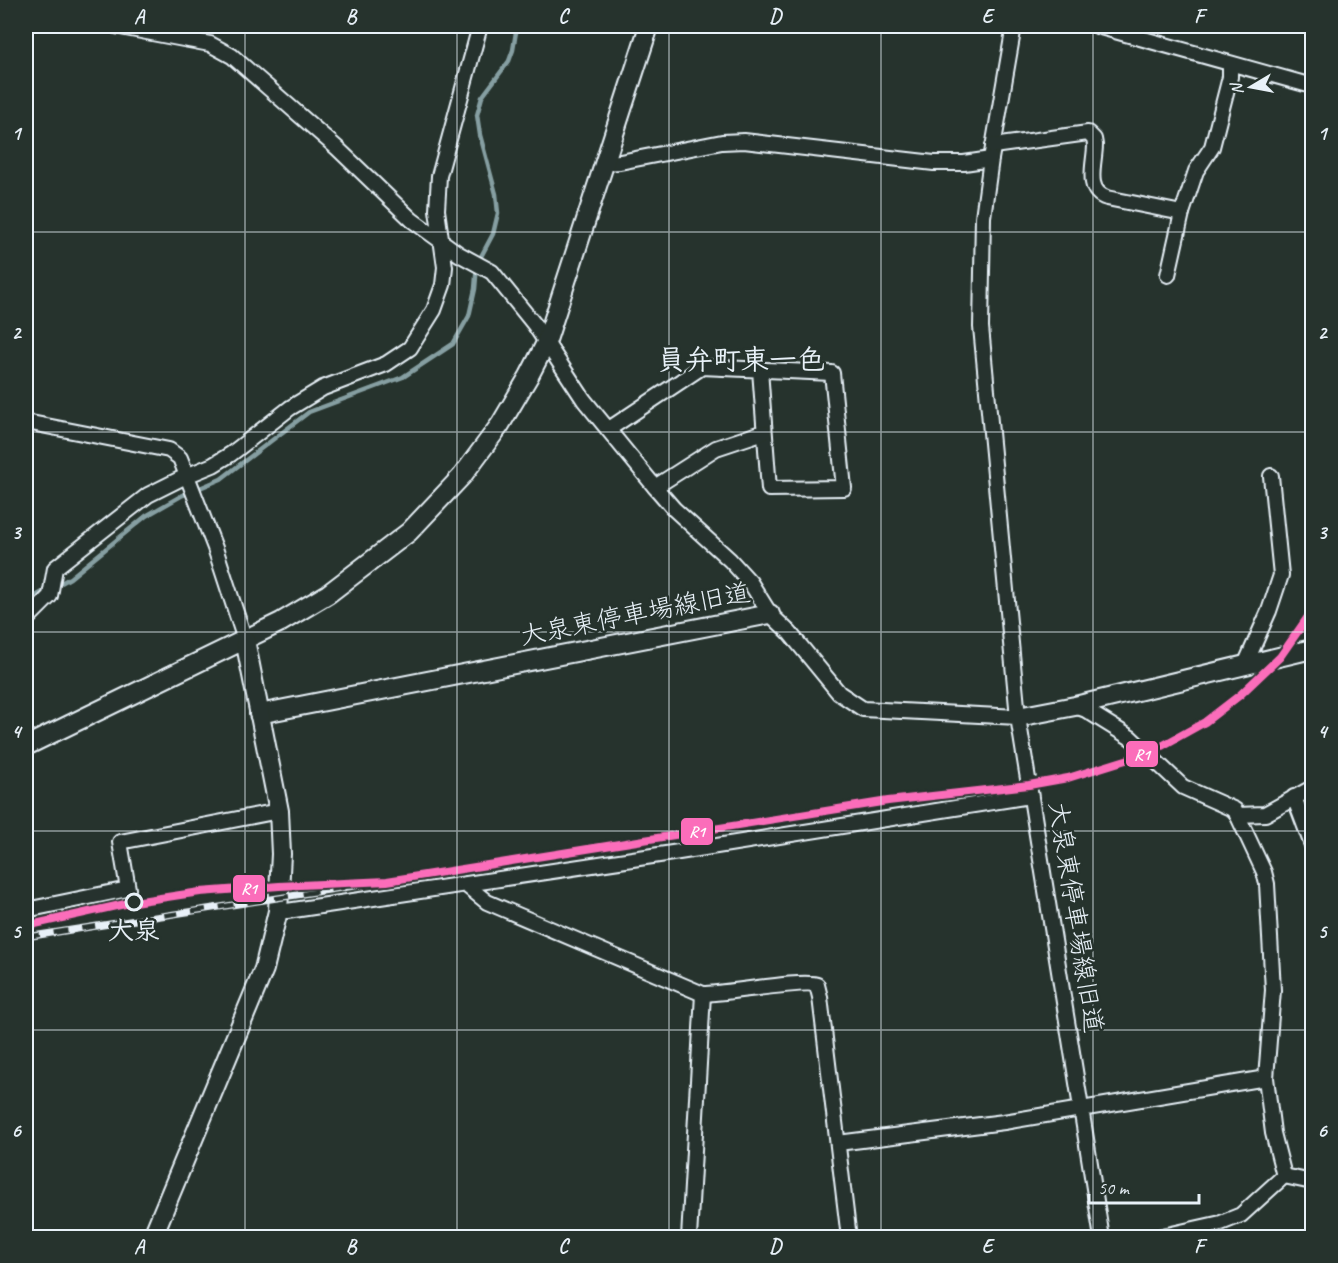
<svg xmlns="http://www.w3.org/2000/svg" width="1338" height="1263" viewBox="0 0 1338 1263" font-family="Caveat,'Klee One',sans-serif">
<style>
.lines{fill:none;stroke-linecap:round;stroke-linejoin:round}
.stream{stroke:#869fa2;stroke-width:4.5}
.street-casing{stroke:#e8f1f8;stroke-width:18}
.secondary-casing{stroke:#e8f1f8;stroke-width:22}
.street{stroke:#26332d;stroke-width:14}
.secondary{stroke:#26332d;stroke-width:18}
.rail-casing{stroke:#e8f1f8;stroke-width:7}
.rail{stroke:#26332d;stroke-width:4.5;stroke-dasharray:14;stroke-linecap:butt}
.rail-1-casing{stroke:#26332d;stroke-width:12}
.rail-1{stroke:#fb6dba;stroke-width:8}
.grid{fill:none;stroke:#e8f1f8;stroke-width:1.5;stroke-opacity:0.55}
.stop-dot{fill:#26332d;stroke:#e8f1f8;stroke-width:3}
.labels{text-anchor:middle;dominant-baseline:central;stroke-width:5;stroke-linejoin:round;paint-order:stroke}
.street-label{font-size:26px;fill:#e8f1f8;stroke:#26332d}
.stop-label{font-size:26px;font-weight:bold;fill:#e8f1f8;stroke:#26332d}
.quarter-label{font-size:28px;font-weight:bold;fill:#e8f1f8;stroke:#26332d}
.line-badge{stroke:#26332d;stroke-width:2}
.badge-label{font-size:16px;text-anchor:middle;font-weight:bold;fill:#fff}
.neatline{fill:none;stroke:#e8f1f8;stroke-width:2}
.grid-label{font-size:20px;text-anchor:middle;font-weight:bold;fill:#e8f1f8}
</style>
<rect width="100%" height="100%" fill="#26332d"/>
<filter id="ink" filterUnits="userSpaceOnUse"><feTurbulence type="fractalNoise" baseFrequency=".0167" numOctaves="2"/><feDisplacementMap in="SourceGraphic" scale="12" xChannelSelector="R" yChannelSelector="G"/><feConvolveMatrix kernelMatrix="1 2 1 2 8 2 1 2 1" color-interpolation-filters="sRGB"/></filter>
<g filter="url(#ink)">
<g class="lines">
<g class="stream">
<path d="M 56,586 L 70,578 L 146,516 L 181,496 L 221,479 L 309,412 L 403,377 L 453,344 L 469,316 L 475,289 L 477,264 L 493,234 L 498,213 L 496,194 L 480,135 L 477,115 L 482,97 L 509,61 L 513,50 L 517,26"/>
<path d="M 26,604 L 34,597 L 48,589"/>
</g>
<g class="street-casing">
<g id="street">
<path d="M 115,26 L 210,44 L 232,56 L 337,148 L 412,220 L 459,254 L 492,272 L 534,324 L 584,400 L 655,487 L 674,509 L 730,560 L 750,582 L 770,614 L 789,632 L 839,693 L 863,709 L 1018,717"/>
<path d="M 1014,26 L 991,159 L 983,217 L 981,327 L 1018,717 L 1102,1238"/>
<path d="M 1097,26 L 1312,86"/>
<path d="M 993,146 L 1088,133 L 1094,139 L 1095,145 C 1095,163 1084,191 1107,198 L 1182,213 L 1196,171 L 1212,147 L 1230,77 L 1230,64"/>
<path d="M 605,163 L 620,162 L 722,142 L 744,141 L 934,163 L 964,163 L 991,159"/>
<path d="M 1168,275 L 1182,213"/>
<path d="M 26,422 L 169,450 L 180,458 L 215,548 L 245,640"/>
<path d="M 609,429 L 702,367 L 832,373 L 844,488 L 769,489 L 760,370"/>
<path d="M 655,487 L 716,448 L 764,432"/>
<path d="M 26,620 L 50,596 L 55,568 L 148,495 L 186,476 L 213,465 L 231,454 L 290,408 L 323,388 L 386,364 L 410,348 L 434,310 L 443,285 L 445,267 L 437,210 L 439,176 L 480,26"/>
<path d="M 1245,665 L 1269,611 L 1281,575 L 1271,476"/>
<path d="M 1075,706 L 1086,710 L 1131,738 L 1183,787 L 1235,810 L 1264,872 L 1267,884 L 1273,990 L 1266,1078 L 1273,1133 L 1284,1176"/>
<path d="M 1294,797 L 1312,845"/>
<path d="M 1237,815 L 1265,814 L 1312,788"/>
<path d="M 466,885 L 487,902 L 703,994 C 723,994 806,979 817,985 L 820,997 L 849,1238"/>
<path d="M 26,910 L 128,889 L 120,842 L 279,811"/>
<path d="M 278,911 L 287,911 L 679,852 L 1030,796"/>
<path d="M 838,1143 L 1004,1122 L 1266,1078"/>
<path d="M 1284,1176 L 1312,1182"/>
<path d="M 689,1238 L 703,994"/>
<path d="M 1154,1238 L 1221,1223 L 1241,1215 L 1284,1176"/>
</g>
</g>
<g class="secondary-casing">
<g id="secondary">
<path d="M 259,714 L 770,614"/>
<path d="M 1018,717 L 1075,706 L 1312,649"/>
<path d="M 26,746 L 281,622 L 328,594 L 409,532 L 462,476 L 500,425 L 529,376 L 546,343 L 649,26"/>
<path d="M 152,1238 L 264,969 L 278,911 L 281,854 L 279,811 L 245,640"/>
</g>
</g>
<use href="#street" class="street"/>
<use href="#secondary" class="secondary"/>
<g class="rail-casing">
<path id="rail" d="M 26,937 L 387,881"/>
</g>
<use href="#rail" class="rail"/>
<g class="rail-1-casing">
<path id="rail-1" d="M 26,926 L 134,902 L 200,892 L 279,886 L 387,881 L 888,801 L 1029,785 L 1068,778 L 1129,759 L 1160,747 L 1205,722 L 1240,695 L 1280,657 L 1312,611"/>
</g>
<use href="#rail-1" class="rail-1"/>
</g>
</g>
<path class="grid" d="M 245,26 L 245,1238M 457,26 L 457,1238M 669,26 L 669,1238M 881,26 L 881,1238M 1093,26 L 1093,1238M 26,232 L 1312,232M 26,432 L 1312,432M 26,632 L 1312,632M 26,831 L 1312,831M 26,1030 L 1312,1030"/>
<circle class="stop-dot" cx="134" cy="902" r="8"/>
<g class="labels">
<g class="street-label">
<text transform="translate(635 614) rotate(-11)">大泉東停車場線旧道</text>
<text transform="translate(1076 917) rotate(81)">大泉東停車場線旧道</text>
</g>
<g class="stop-label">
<text x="134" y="930">大泉</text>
</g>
<g class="quarter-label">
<text x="741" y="359">員弁町東一色</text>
</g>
</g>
<g class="line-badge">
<rect x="1125" y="740" width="34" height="28" rx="6" fill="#fb6dba"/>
<rect x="680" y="817" width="34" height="29" rx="6" fill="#fb6dba"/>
<rect x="232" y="874" width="34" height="29" rx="6" fill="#fb6dba"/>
</g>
<g class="badge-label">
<text x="1142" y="760">R1</text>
<text x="697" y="837">R1</text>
<text x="249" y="894">R1</text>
</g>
<rect width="1338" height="1263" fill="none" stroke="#26332d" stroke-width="66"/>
<g transform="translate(1251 87) rotate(260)" stroke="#26332d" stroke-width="4.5" paint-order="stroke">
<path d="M0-4.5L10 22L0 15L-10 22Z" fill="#e8f1f8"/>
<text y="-9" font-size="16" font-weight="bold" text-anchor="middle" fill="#e8f1f8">N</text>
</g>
<path d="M1089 1194v9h110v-9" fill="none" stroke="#e8f1f8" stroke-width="3"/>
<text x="1098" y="1194" font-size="18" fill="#e8f1f8" stroke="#26332d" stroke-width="4.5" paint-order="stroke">50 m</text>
<rect x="33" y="33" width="1272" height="1197" class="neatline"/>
<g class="grid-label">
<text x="139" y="23">A</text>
<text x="351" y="23">B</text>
<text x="563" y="23">C</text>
<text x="775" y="23">D</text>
<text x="987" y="23">E</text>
<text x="1199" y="23">F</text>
<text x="16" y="140">1</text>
<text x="1322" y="140">1</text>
<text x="16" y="339">2</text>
<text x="1322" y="339">2</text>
<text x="16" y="539">3</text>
<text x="1322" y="539">3</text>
<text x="16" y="738">4</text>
<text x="1322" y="738">4</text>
<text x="16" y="938">5</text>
<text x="1322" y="938">5</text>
<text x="16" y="1137">6</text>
<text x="1322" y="1137">6</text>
<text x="139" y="1253">A</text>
<text x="351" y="1253">B</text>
<text x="563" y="1253">C</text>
<text x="775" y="1253">D</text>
<text x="987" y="1253">E</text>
<text x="1199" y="1253">F</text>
</g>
</svg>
